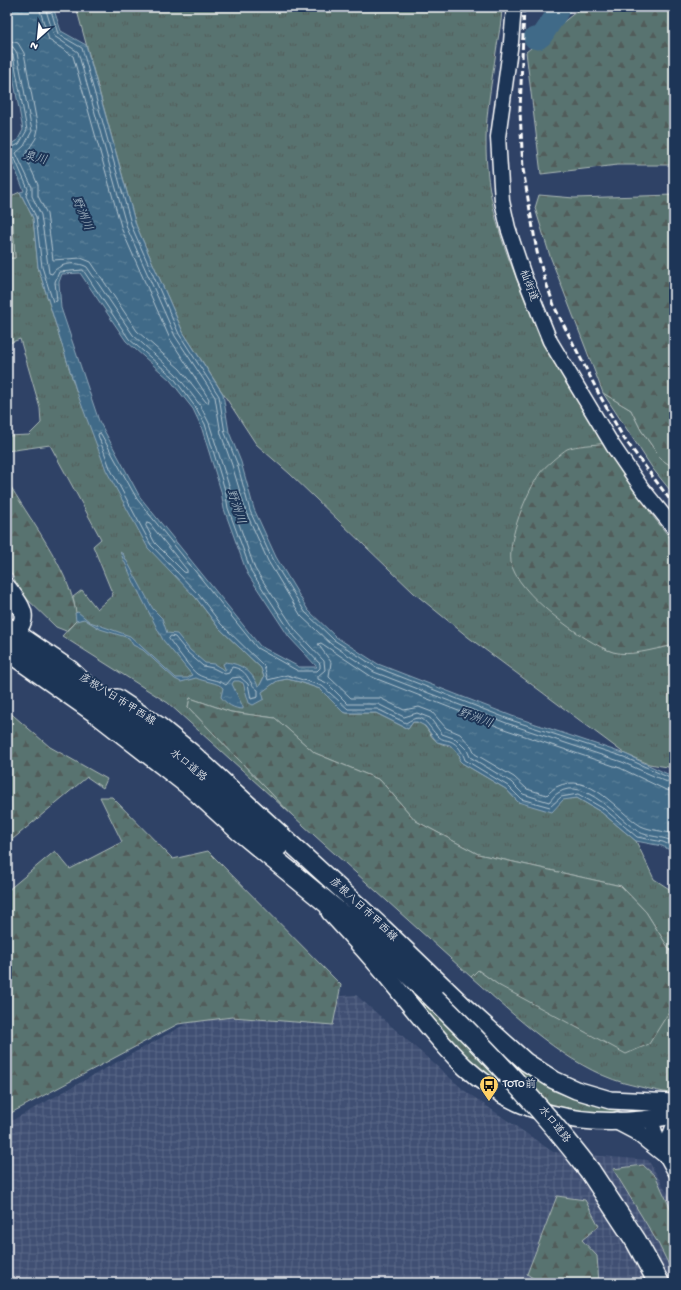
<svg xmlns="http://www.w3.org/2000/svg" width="681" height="1290" viewBox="0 0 681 1290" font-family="'Gochi Hand','Klee One',sans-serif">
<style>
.industrial{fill:url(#industrial-grid)}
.grass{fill:url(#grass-tufts);stroke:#acb9b7}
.forest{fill:url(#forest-firs);stroke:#acb9b7}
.water{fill:url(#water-ripples);stroke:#8da6b8;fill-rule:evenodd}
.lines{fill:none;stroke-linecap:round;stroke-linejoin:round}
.shore{stroke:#b3c4cf;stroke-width:1}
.river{stroke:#416b88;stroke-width:21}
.minor-casing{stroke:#fff;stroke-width:17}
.major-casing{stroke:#fff;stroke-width:20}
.highway-casing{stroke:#fff;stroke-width:23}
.minor{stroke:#1d3557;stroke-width:14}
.major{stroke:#1d3557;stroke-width:17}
.highway{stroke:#1d3557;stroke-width:20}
.rail{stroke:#fff;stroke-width:3;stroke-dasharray:6 3;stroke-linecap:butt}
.highway-bridge-casing{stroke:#fff;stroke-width:23;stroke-linecap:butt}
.highway-bridge{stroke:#1d3557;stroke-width:20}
.labels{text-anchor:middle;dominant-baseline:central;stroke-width:4;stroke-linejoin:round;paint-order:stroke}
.street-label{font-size:11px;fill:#fff;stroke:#1d3557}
.poi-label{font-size:11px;fill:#fff;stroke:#1d3557;text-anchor:start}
.water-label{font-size:12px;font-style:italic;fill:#b3c4cf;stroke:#1d3557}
</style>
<defs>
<pattern id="industrial-grid" width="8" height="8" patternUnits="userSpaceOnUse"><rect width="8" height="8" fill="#3f4f73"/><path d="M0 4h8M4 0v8" fill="none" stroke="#5c6988"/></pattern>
<pattern id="grass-tufts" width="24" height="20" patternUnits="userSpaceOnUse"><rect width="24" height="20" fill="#59736f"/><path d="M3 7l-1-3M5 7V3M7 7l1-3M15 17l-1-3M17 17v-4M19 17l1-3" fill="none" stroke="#515c5a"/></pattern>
<pattern id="forest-firs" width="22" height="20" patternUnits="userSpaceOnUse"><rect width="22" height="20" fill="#59736f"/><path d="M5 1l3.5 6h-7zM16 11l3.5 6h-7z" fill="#515c5a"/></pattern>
<pattern id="water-ripples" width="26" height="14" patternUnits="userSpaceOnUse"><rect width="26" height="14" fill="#416b88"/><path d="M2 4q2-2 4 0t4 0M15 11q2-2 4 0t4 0" fill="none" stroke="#5e819a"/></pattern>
</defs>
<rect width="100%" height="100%" fill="#2f4266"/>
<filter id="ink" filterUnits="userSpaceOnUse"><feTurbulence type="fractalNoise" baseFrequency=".025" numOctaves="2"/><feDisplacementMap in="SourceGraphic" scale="8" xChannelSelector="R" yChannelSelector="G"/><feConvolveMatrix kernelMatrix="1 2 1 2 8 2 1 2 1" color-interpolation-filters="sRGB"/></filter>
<g filter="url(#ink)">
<path class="industrial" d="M 356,995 L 465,1091 L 553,1152 L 648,1160 L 674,1204 L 674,1283 L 7,1283 L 7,1118 L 13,1120 L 218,1006 Z"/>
<g class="grass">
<path d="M 76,7 L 502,7 C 502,22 498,37 496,52 C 492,80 486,112 486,140 C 484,248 553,353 606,443 L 518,578 C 542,605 560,624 593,641 C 599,645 607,651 615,652 C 633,655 652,649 670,646 L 674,640 L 674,768 L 649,764 L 625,754 L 468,637 L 414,593 L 290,474 L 256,444 L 183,332 L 136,225 Z"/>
<path d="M 20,192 L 33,218 L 38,267 L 76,390 L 196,598 L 218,627 L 261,668 L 264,677 L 260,685 L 262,691 L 277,681 L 287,679 L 300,682 L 320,689 L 343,712 L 347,713 L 376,713 L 408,729 L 413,722 C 428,721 428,737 438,742 C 450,748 458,745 462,763 L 506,789 L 518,802 L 577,798 L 601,812 L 636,841 L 654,879 L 674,892 L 674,957 L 646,912 L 621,886 L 478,854 L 416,821 L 380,780 L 315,753 L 275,718 L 231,712 L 190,698 L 188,707 L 293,816 L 168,703 L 62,636 L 77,620 L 73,597 L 82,590 L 97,609 L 113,595 L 93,546 L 101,539 L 50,445 L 7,451 L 7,436 L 29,435 L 41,423 L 40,408 L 20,339 L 7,344 L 7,258 L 15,258 L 11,196 Z"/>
<path d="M 603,393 L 631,410 L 641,430 L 661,459 L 674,468 L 674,495 L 653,469 Z"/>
<path d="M 358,934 L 445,994 L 525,1072 L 554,1091 L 575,1099 L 620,1111 L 620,1119 L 562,1114 L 480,1075 Z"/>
<path d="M 478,970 L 500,986 L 669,1012 L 674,999 L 674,1099 L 669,1093 C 654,1090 639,1087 624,1083 C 568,1067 514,1015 471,977 Z"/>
</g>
<g class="forest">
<path d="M 582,7 L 674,7 L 674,165 L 618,165 L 541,174 L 526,52 Z"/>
<path d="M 539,195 L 574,198 L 674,195 L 674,468 L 661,459 L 641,430 L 631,410 L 603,393 L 550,256 L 535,208 Z"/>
<path d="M 7,196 L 11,196 L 15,258 L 7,258 Z"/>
<path d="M 606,443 L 652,515 L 674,543 L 674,640 L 670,646 C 653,649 630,657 613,652 C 585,643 515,592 511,562 C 508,537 526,494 540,473 C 543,468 562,452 567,449 C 576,445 596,445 606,443 Z"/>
<path d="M 11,487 C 34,526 73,575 77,620 L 66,631 L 56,627 L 22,594 L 7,565 L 7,488 Z"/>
<path d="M 190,698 L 231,712 L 275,718 L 315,753 L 380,780 L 416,821 L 478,854 L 621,886 L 646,912 L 674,957 L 674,999 L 669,1012 L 649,1044 L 626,1054 L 500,986 L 478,970 L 471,977 L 293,816 L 188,707 Z"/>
<path d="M 7,710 L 50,747 L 107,779 L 103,788 L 87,777 L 7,844 Z"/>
<path d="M 100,797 L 112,797 L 173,859 L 208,851 L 341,985 L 333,1025 L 232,1017 L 178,1024 L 9,1114 L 7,1114 L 7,891 L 55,851 L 70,869 L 122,842 Z"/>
<path d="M 643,1165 L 656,1177 L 674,1216 L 674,1275 L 658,1243 L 613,1169 Z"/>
<path d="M 557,1196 L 585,1200 L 599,1226 L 582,1240 L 597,1256 L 599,1283 L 540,1283 L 527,1274 Z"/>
</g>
<path class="water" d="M 7,7 L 53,7 L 61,31 L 86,45 L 136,225 L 183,332 L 223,394 L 229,432 L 241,462 L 254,509 L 276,557 L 308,610 L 336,637 L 378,664 L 512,716 L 625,754 L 674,777 L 674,852 L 662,846 L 636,841 L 601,812 L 577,798 L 563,800 L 552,812 L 518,802 L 506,789 L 462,763 L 459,760 L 460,756 L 450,745 L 437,742 L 425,726 L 417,722 L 413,722 L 408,729 L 376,713 L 347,713 L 343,712 L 320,689 L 300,682 L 287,679 L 277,681 L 262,692 L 264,699 L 253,705 L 249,703 L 243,683 L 239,681 L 234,681 L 232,684 L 243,707 L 243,709 C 234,709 226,704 221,697 L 223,688 C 218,682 204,682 196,678 L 181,682 L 175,679 L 143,650 L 133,645 L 129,638 L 100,629 L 84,619 L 76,621 L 75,613 L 78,612 L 90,622 L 130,636 L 176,678 L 188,678 L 192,675 L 163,640 L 136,587 L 120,552 L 123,554 L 153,609 L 162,618 L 167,633 L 177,634 L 190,650 L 205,663 L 214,664 L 226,671 L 223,664 L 226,662 C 241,664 252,671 258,686 L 260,685 L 264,677 L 261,668 L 218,627 L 196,598 L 148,548 L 106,470 L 76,390 L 38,267 L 33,218 L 20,192 L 24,191 L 12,161 L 7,160 L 7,146 L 17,141 L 23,130 L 7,45 ZM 80,273 L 126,341 L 170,380 L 193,409 L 201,426 L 221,491 L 224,509 L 247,573 L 289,637 L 317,667 L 299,667 L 260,646 L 140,497 L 99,421 L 61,308 L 59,282 L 62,274 Z"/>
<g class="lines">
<g class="shore">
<path d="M 45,7 L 54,36 L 78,52 L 127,228 L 175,336 L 215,397 L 221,434 L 232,465 L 246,512 L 268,561 L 301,616 L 331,644 L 374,672 L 509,724 L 622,762 L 674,785"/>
<path d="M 50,7 L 58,34 L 82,48 L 132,227 L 179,334 L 219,396 L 225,433 L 237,463 L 250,511 L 272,559 L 305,612 L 334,640 L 376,667 L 511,720 L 624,757 L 674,780"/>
<path d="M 7,40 L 18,43 L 24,53 L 38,129 L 36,138 L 25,155 L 38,185 L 38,196 L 47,214 L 53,260 L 81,258 L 91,262 L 137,331 L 180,369 L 206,402 L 208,403 L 209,399 L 170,339 L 122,230 L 73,56 L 49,40 L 39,7"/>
<path d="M 7,46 L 13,47 L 17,53 L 32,131 L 24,146 L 16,153 L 32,187 L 32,196 L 41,215 L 49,273 L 52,274 C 58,263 77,261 87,267 L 133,335 L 176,374 L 200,405 L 209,423 L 230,489 L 233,507 L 255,569 L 296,631 L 324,661 L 325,670 L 318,676 L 318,679 L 327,683 L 348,704 L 378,704 L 404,717 L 417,713 L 430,718 L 442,734 L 456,739 L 467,750 L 470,757 L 511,782 L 523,794 L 549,802 C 552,799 554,795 558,793 C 584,775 619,820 639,832 C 648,837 663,836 674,842"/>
<path d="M 7,51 L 13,55 L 27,130 L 19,144 L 7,150"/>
<path d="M 7,157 L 15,159 L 28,189 L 26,196 L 36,217 L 42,267 L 53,302 L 57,301 L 55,282 L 59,272 L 83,270 L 129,339 L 173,377 L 196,408 L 205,424 L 225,490 L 228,508 L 251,571 L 292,634 L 320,664 L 320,668 L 317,671 L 298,671 L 257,648 L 137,499 L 101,434 L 99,433 L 98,435 L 110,468 L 151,545 L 199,595 L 221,624 L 264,666 L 268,680 L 287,675 L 322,686 L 348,709 L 377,709 L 406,723 C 425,710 426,726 439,737 C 442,740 447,740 450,741 C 458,744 463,753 465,760 L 508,786 L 521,799 L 550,807 L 561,797 L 578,794 L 604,809 L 637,837 L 663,842 L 674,847"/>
<path d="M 147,523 L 150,524 L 187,570 L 187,573 L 184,572 L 155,543 L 146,526 Z"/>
<path d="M 171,636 L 175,637 L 187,652 L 203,666 L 213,668 L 225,674 L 229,673 L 232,667 C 250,670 247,683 258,690 L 258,697 L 251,699 L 248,684 L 240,677 L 232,678 L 226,685 C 218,679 206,680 197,674 C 191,670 175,647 169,639 Z"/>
<path d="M 674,791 L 666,790 L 620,768 L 507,730 L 372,677 L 321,643 L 318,644 L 331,662 L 329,677 L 351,698 L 380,698 L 404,710 L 419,707 L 432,712 L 446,728 L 460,734 L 472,747 L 475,754 L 514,777 L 527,789 L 547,795 C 550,792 553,789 556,787 C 590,770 616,811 641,826 C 651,831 664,830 674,835"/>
</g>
<path class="river" d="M 534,38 L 538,39 L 542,36 L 561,7"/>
<g class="minor-casing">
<g id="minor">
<path d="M 514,7 L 511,42 L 498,137 L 502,201 L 508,228 L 524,276 L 550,341 L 613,446 L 641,487 L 674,528"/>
<path d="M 651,1119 L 657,1139 L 674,1170"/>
</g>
</g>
<g class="major-casing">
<g id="major">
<path d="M 7,587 C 25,611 32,619 7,641"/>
<path d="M 117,698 L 158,725 L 191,752 L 383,928 L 467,1009 L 526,1062 L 554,1080 L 576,1090 L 610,1100 L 674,1103"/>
<path d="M 330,912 C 350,934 371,956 390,980 C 414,1009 437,1040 465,1067 C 524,1121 598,1130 674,1115"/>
<path d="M 617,1121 L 636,1131 L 665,1154 L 674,1129"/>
</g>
</g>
<g class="highway-casing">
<g id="highway">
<path d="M 7,628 L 70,671 L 87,687 L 143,728 L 232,804 L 278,846"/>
<path d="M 7,650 L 98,714 L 193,788 L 240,831 L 343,916 L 353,921 L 435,999"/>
<path d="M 590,1171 L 636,1241 L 659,1283"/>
</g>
</g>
<use href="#minor" class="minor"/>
<use href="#major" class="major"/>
<use href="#highway" class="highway"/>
<path class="rail" d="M 524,7 L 520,111 L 523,169 L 537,252 L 545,280 L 555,308 L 600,396 L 623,437 L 674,505"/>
<g class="highway-bridge-casing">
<path id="highway-bridge" d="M 435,999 C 491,1054 543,1109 590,1171"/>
</g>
<use href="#highway-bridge" class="highway-bridge"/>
</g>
</g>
<defs>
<g id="bus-pin" transform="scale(1)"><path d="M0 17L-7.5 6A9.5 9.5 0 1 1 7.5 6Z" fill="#ffd166" stroke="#1d3557"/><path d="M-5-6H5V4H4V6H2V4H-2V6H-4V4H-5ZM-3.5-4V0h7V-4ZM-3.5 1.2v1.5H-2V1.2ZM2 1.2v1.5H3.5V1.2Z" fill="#111"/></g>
</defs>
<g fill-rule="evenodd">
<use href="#bus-pin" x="489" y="1085"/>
</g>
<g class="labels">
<g class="street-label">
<text transform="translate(528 286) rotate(69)">杣街道</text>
<text transform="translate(117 700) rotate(32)">彦根八日市甲西線</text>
<text transform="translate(188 766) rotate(40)">水口道路</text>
<text transform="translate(363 910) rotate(43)">彦根八日市甲西線</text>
<text transform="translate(554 1125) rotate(51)">水口道路</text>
</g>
<g class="poi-label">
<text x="503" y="1085">TOTO前</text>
</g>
<g class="water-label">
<text transform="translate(35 159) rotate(14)">泉川</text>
<text transform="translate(81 214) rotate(68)">野洲川</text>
<text transform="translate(235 507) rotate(72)">野洲川</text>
<text transform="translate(475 719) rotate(20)">野洲川</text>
</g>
</g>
<rect width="681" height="1290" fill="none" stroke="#1d3557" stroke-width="24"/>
<rect x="12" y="12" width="657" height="1266" fill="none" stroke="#fff" stroke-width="1.5" filter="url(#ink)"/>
<g transform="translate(38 38) rotate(207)" stroke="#1d3557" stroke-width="3" paint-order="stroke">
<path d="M0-3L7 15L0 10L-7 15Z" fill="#ffffff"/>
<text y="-6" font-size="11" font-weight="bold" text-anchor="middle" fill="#ffffff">N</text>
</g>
</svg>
